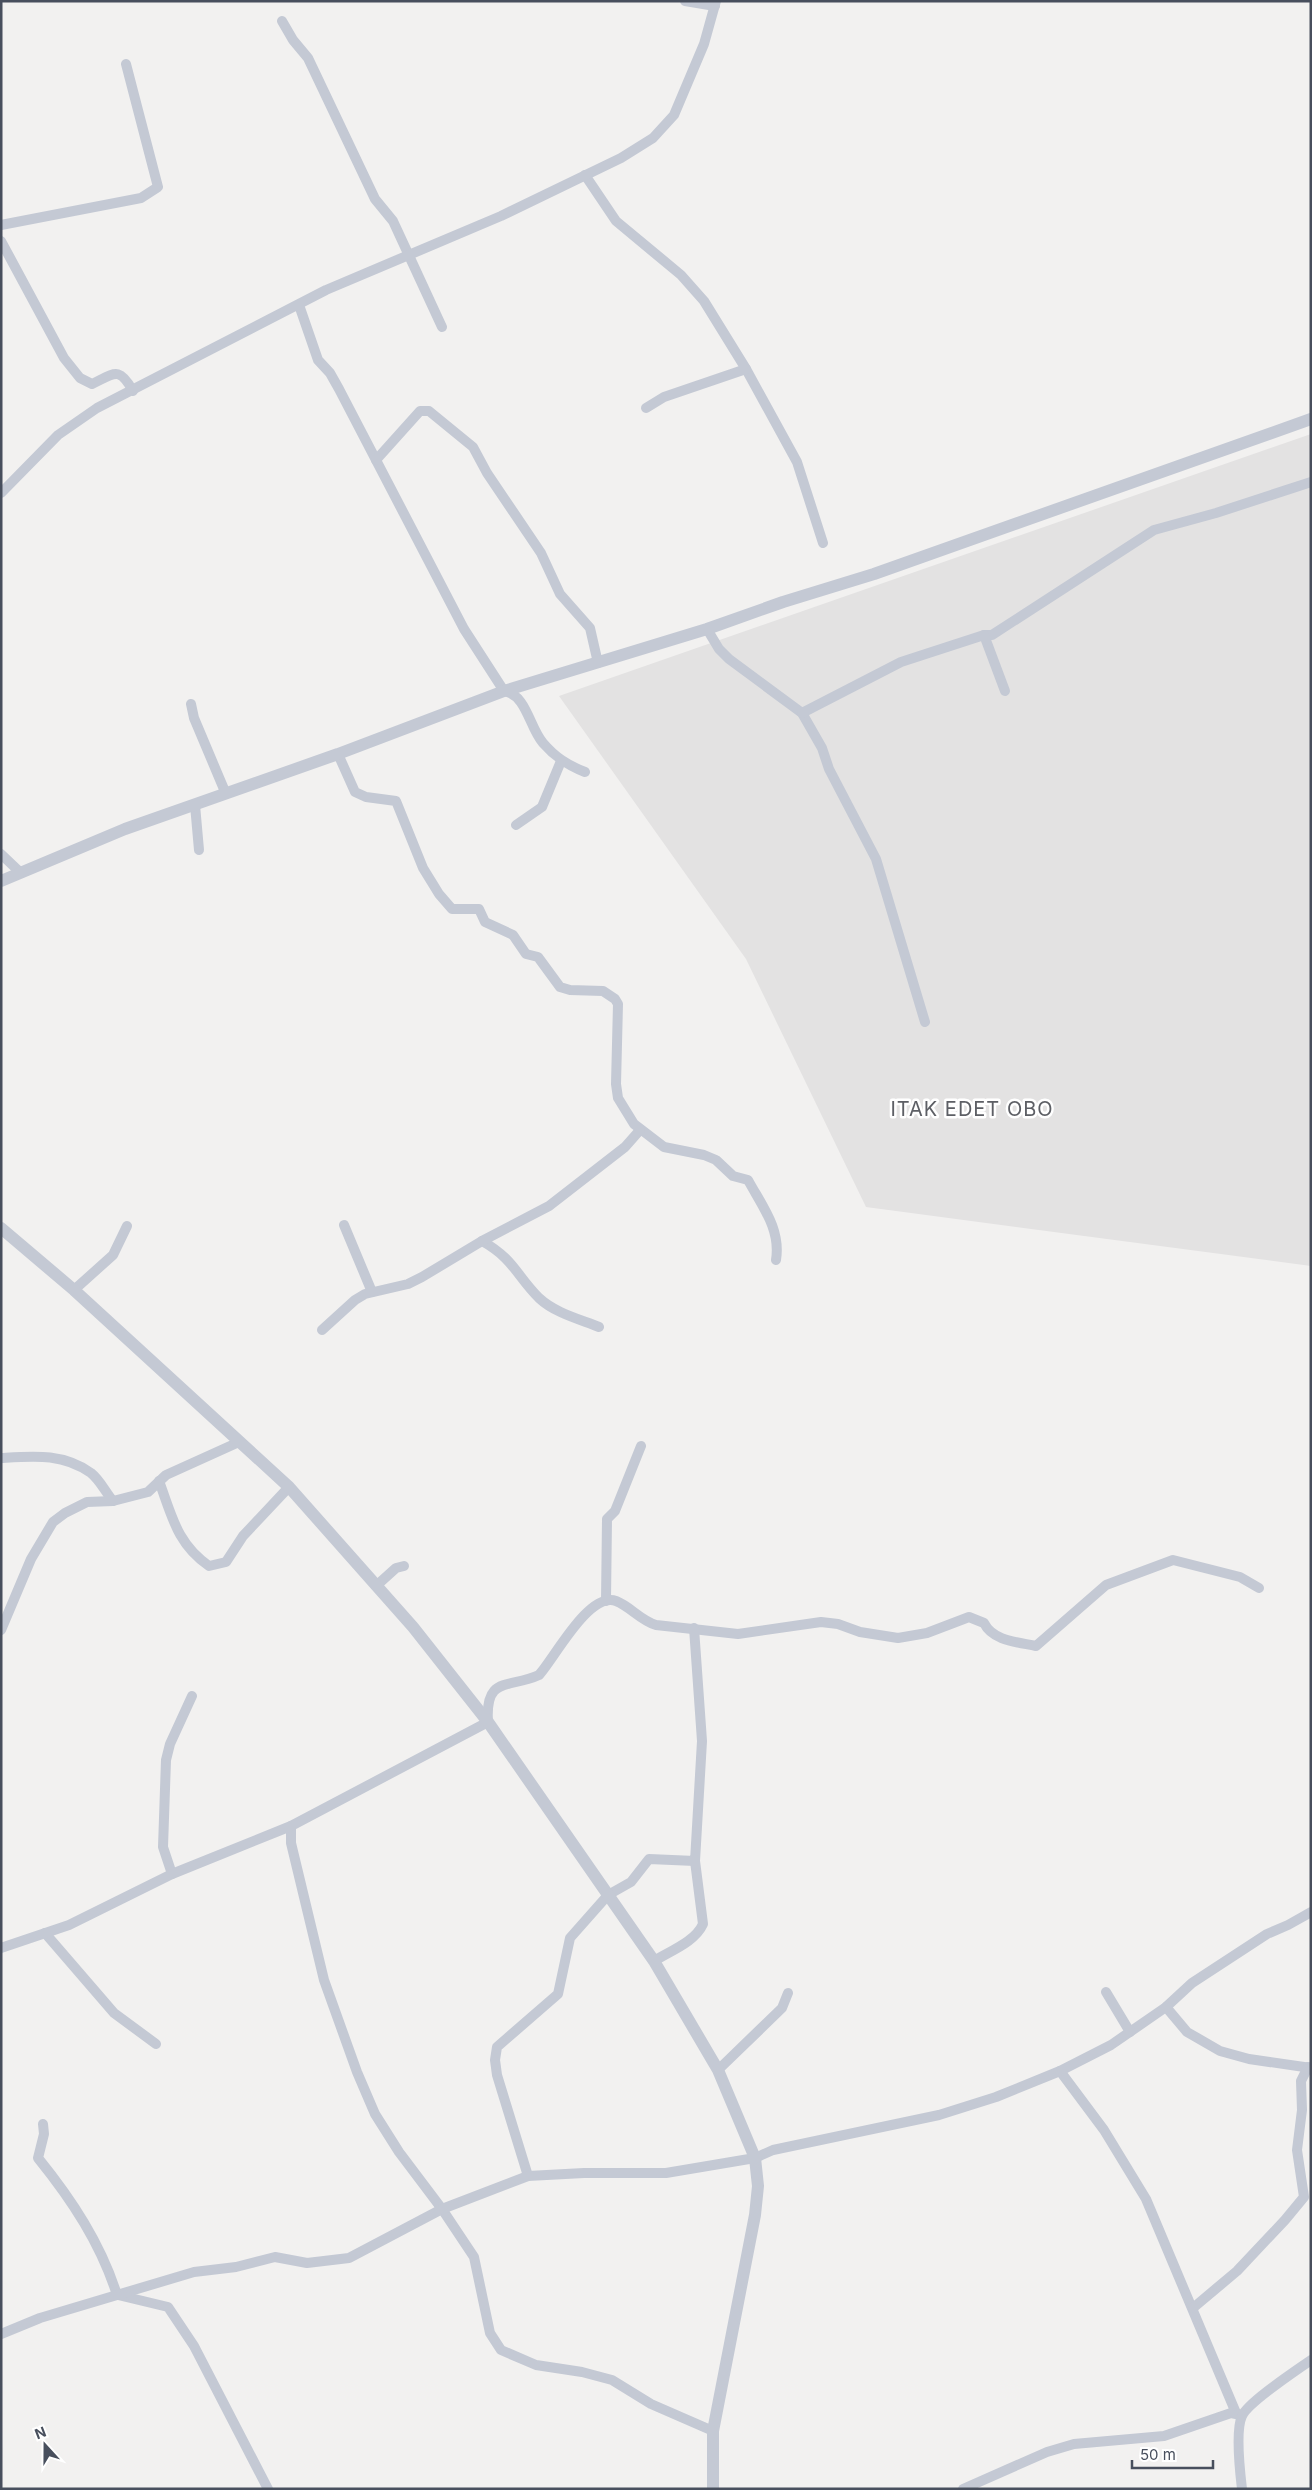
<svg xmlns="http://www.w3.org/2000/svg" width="1312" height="2490" viewBox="0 0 1312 2490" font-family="Inter,sans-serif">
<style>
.education{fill:#e3e2e2}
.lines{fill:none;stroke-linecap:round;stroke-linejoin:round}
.minor{stroke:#c4c9d4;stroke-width:10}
.tertiary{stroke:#c4c9d4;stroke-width:12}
.labels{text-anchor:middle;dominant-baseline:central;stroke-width:5;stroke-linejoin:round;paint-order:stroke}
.quarter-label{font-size:20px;letter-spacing:1px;fill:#5d5f65;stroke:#fff}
</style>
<rect width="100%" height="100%" fill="#f2f1f0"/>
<path class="education" d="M 1311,434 L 1311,1266 L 866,1207 L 746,959 L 559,696 Z"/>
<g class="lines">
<g class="minor">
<path d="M 685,1 L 715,6"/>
<path d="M 282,21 L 293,40 L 308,58 L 375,199 L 393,221 L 442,327"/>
<path d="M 585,175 L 616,221 L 681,275 L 704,301 L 746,369 L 797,462 L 823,543"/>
<path d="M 1,225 L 141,198 L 158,187 L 126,64"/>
<path d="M 1,241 L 64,358 L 80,378 L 92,384 C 115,373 119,366 133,391"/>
<path d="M 299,305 L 318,360 L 330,373 L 339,389 L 464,629 L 504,691 C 527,695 529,727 543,743 C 555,757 567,765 585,772"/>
<path d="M 646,408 L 664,397 L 746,369"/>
<path d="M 376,460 L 420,411 L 429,411 L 473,447 L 487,473 L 541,553 L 560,594 L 590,628 L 598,663"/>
<path d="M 1,493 L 58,435 L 97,408 L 326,290 L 501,216 L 621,158 L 653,138 L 674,115 L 704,44 L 716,1"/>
<path d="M 707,629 L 719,649 L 729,659 L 802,713 L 822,748 L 829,769 L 876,859 L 925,1022"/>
<path d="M 984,635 L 992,635 L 1154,530 L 1216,513 L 1311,482"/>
<path d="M 191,704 L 194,718 L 226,794"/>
<path d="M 802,713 L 901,662 L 984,635 L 1005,691"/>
<path d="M 338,754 L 355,792 L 366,797 L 396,801 L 423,868 L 439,894 L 452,909 L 479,909 L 485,922 L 513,935 L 526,954 L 538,957 L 560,987 L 570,990 L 603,991 L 615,999 L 618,1004 L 616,1084 L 618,1098 L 634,1124 L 664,1147 L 704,1155 L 716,1160 L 733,1176 L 748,1180 C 762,1206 781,1229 776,1260"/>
<path d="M 195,805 L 199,850"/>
<path d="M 516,825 L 542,807 L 561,761"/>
<path d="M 1,854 L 21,873"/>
<path d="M 344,1225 L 372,1292"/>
<path d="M 482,1241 C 514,1259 516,1275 539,1298 C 555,1313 579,1319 599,1327"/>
<path d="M 74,1290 L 113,1255 L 127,1226"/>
<path d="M 322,1330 L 355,1300 L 365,1294 L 408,1284 L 422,1277 L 482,1241 L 549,1206 L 625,1147 L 640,1130"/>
<path d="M 1,1458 C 34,1456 63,1453 91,1473 C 100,1480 106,1493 113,1501"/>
<path d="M 159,1481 C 172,1516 177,1544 209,1566 L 226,1562 L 243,1536 L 289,1487"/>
<path d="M 376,1586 L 396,1568 L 404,1566"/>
<path d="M 606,1601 L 607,1519 L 615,1511 L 641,1446"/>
<path d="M 1,1630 L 31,1559 L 53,1522 L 65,1513 L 87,1502 L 113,1501 L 148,1492 L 166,1475 L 239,1442"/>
<path d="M 291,1826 L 291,1843 L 324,1980 L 357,2072 L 375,2114 L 399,2152 L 442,2209 L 474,2257 L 490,2333 L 501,2350 L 536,2365 L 582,2372 L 612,2380 L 651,2404 L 713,2431"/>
<path d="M 172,1874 L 163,1847 L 166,1760 L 170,1744 L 192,1696"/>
<path d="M 45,1933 L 114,2013 L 156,2044"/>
<path d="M 1,1948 L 69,1925 L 172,1874 L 291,1826 L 488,1722 C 485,1675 509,1689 539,1675 C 554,1659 589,1591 616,1601 C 631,1607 640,1620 656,1625 L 738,1634 L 821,1622 L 838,1624 L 860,1632 L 898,1638 L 927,1633 L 969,1617 L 984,1623 C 993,1641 1017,1642 1036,1646 L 1106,1585 L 1173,1560 L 1240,1577 L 1259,1588"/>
<path d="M 654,1961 C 670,1951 695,1942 703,1924 L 695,1861"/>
<path d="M 1106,1992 L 1130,2032"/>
<path d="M 1166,2007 L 1187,2032 L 1220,2051 L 1249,2059 L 1311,2068"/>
<path d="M 718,2070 L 782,2008 L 788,1993"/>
<path d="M 1060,2071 L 1104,2130 L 1146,2199 L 1236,2413"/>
<path d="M 43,2124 L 44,2134 L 38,2158 C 72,2200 101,2244 117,2295"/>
<path d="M 528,2176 L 497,2075 L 495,2060 L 497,2047 L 558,1994 L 570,1938 L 608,1895 L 631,1882 L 649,1859 L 695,1861 L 702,1741 L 694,1628"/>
<path d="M 118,2295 L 168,2307 L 194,2346 L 268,2489"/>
<path d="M 1193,2308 L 1237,2271 L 1285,2220 L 1304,2197 L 1297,2150 L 1302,2110 L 1301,2081 L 1308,2067"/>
<path d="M 1,2334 L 40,2318 L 194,2272 L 236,2267 L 275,2257 L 307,2263 L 349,2258 L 442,2209 L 528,2176 L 584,2173 L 666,2173 L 755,2158 L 773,2150 L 939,2115 L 996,2097 L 1060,2071 L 1111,2045 L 1166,2007 L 1192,1983 L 1267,1934 L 1288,1925 L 1311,1912"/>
<path d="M 963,2489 L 1047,2452 L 1074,2444 L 1164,2436 L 1231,2413 L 1241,2415"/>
<path d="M 1242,2489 C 1240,2472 1235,2431 1242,2416 C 1248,2402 1297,2370 1311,2360"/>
</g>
<g class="tertiary">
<path d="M 1,881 L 125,829 L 338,754 L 504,691 L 707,629 L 783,602 L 874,574 L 1311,419"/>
<path d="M 1,1228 L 74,1290 L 289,1487 L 413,1627 L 488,1722 L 654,1961 L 718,2070 L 755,2158 L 758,2186 L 755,2215 L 713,2431 L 713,2489"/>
</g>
</g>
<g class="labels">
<g class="quarter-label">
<text x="972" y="1109">ITAK EDET OBO</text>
</g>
</g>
<rect width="1312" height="2490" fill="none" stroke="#484f5d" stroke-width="5"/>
<g transform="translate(45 2445) rotate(339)" stroke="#ffffff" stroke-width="4" paint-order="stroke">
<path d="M0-4L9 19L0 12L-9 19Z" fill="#484f5d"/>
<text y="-8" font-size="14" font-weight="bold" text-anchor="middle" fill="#484f5d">N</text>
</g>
<path d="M1132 2460v8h81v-8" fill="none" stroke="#484f5d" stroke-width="2.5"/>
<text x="1140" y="2460" font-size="15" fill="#484f5d" stroke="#ffffff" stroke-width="4" paint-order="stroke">50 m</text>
</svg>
